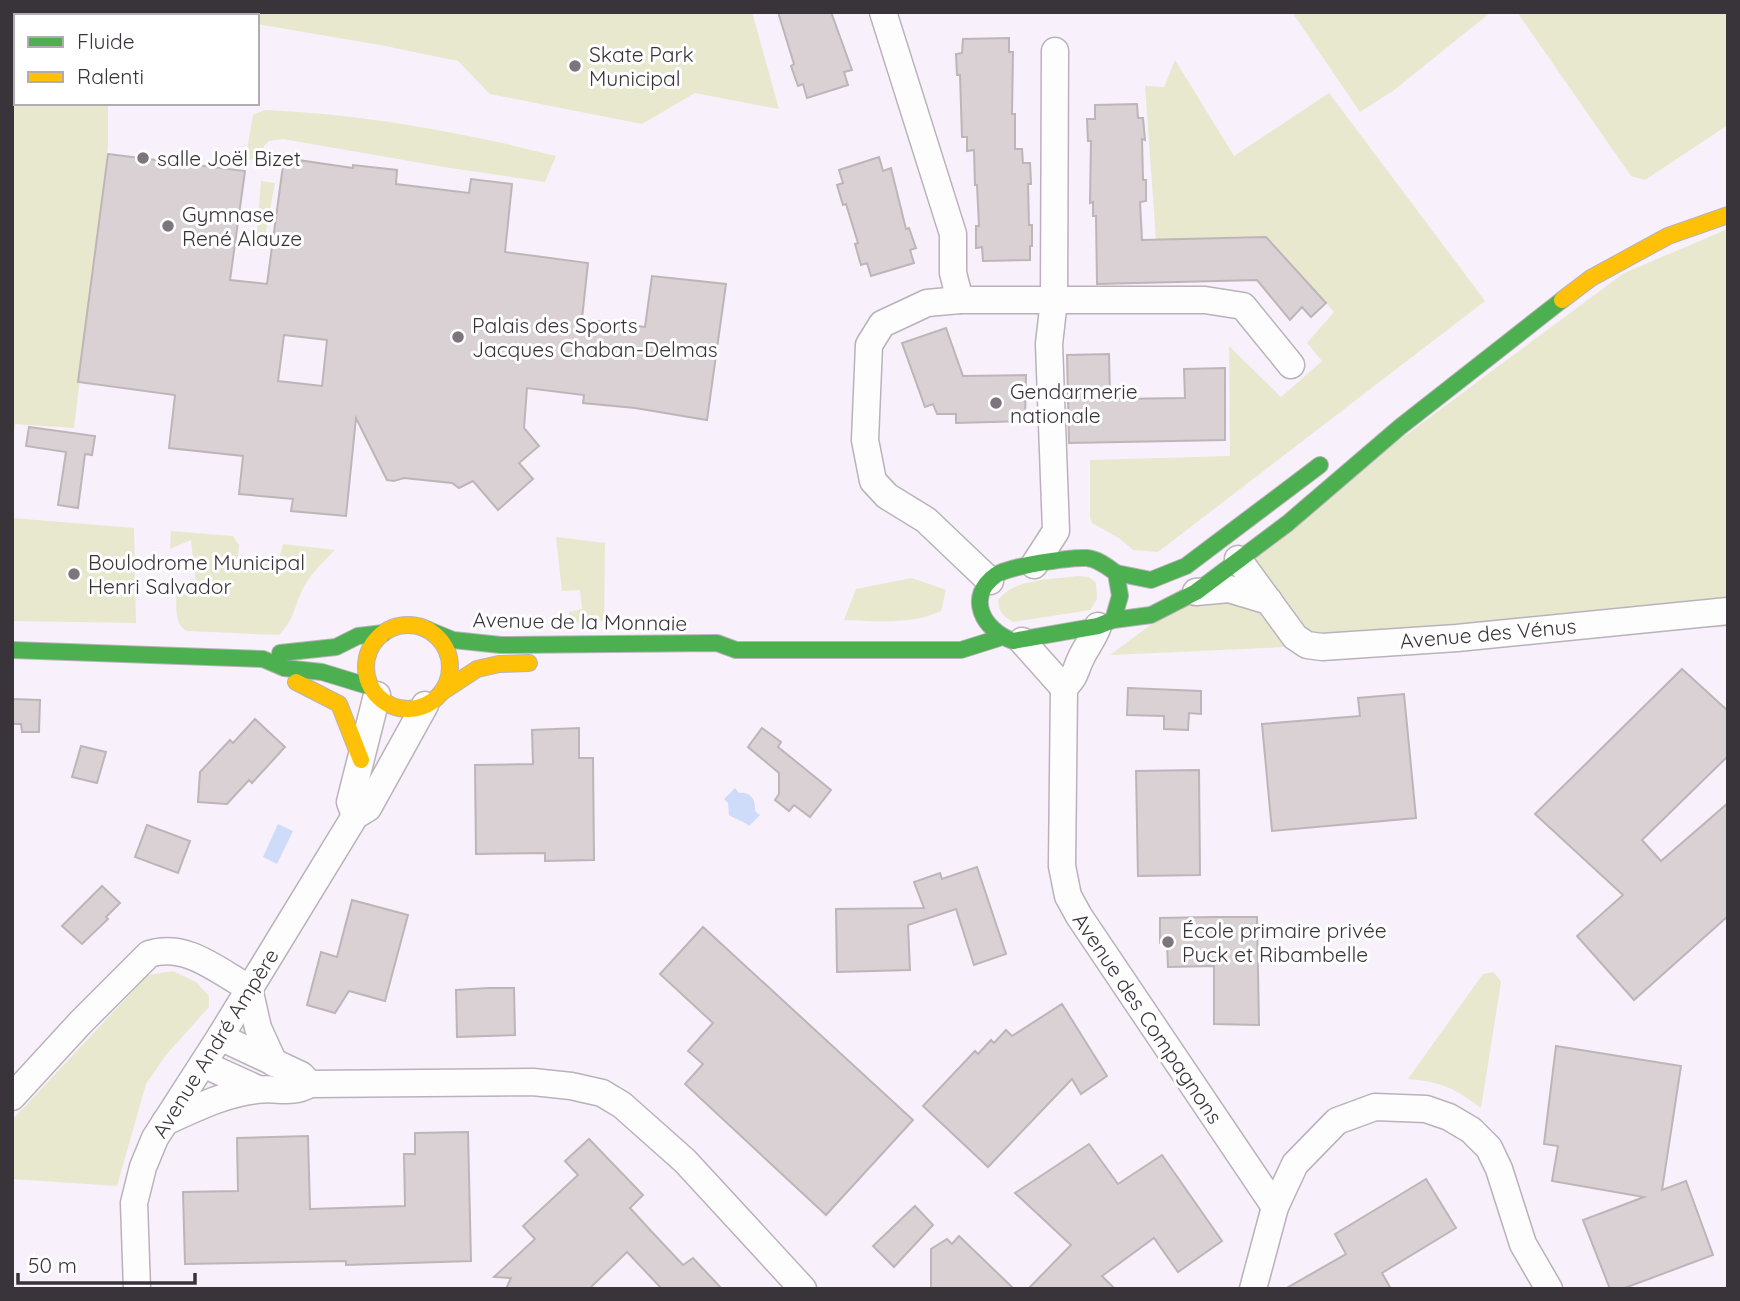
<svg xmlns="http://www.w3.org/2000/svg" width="1740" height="1301" viewBox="0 0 1740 1301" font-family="Quicksand,sans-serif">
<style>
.green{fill:#e8e8cf}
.water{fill:#cfdcf9}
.building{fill:#d9d1d4;stroke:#bdb5b8;stroke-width:2;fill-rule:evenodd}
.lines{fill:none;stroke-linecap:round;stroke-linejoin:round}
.street-casing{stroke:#b9b2ba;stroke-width:29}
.fast-casing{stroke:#b9b2ba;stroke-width:18}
.slow-casing{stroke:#b9b2ba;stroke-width:18}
.street{stroke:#fefdfe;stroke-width:26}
.fast{stroke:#4caf50;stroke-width:16}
.slow{stroke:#ffc107;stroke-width:16}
.poi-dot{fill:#7c757d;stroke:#fff;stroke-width:2.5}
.labels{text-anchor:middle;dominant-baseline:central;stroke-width:6;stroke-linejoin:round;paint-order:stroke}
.poi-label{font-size:21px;fill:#39333a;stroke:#fff;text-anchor:start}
.street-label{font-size:21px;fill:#39333a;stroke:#fff}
</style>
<rect width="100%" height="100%" fill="#f8f0fa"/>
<g class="green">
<path d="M 12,12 L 752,12 L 779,109 L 695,93 L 642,124 L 490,94 L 458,61 L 380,45 L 257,24 L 257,16 L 16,16 L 16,103 L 108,103 L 108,146 L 74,428 L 15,424 L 12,442 Z"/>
<path d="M 1292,12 L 1491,12 L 1394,90 L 1360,112 Z"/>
<path d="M 1517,12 L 1728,12 L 1728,125 L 1645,180 L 1631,176 Z"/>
<path d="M 1175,60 L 1234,156 L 1329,93 L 1485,301 L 1158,552 L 1133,550 L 1119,538 L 1092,523 L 1090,517 L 1090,460 L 1230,456 L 1229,346 L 1281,397 L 1322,361 L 1307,343 L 1334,312 L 1266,237 L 1156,240 L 1145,86 L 1164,87 Z"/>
<path d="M 265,110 C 362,114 462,132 556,156 L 545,182 L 444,167 L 283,139 L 269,141 L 264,146 L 263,156 L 245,161 L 253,115 Z"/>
<path d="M 261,181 L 275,183 L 263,246 L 259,248 L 256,244 Z"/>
<path d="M 1728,229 L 1728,627 L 1110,655 L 1624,273 Z"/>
<path d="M 12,518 L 134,528 L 136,623 L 12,621 Z"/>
<path d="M 171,531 L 233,536 L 239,545 L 238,557 L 279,559 L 283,544 L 335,550 C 324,561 313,571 305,585 C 294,604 296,618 279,635 L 187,631 C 174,625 177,607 176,594 L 196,584 L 191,540 L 170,549 Z"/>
<path d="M 556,537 L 605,543 L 604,621 L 570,623 L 569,612 L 582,609 L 580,590 L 562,591 Z"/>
<path d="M 1077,576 L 1089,577 L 1096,583 L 1097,599 L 1090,610 L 1013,622 C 1003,616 999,612 998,600 C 1014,578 1052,580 1077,576 Z"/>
<path d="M 912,578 L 946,590 L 941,611 C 912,625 875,621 844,620 L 856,589 Z"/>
<path d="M 173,971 L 196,982 L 209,996 L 209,1007 L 166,1055 L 146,1084 L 117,1186 L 12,1179 L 12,1120 L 148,975 Z"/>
<path d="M 1494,972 L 1501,982 L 1481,1108 C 1455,1088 1441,1082 1408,1079 L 1483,974 Z"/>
</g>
<g class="water">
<path d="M 735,788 L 739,793 C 751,791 756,800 755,811 L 760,815 L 749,826 C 743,820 736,820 729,815 L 728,803 L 724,799 Z"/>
<path d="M 278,824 L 293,831 L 277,864 L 263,857 Z"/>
</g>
<g class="building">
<path d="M 778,12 L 831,12 L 852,70 L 844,72 L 848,85 L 807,98 L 803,84 L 798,86 L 791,66 L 794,64 Z"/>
<path d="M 1009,38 L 1009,52 L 1013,52 L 1012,114 L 1015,114 L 1015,149 L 1022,149 L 1023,163 L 1030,163 L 1031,184 L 1028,184 L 1029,225 L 1032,225 L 1032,246 L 1030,246 L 1030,260 L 983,261 L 982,247 L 976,248 L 976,226 L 979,226 L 977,185 L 975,185 L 974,150 L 967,151 L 967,137 L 962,137 L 960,75 L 957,75 L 956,54 L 962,53 L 963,39 Z"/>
<path d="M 1137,104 L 1138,118 L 1143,118 L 1145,140 L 1142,139 L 1143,180 L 1146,180 L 1146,201 L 1140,202 L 1142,240 L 1266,237 L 1326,303 L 1311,317 L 1302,307 L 1290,320 L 1257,280 L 1097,284 L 1096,216 L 1093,216 L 1093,202 L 1090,203 L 1091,141 L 1088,141 L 1087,119 L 1095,119 L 1095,105 Z"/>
<path d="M 108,154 L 245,171 L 230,280 L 267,284 L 284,158 L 353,168 L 353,165 L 397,170 L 396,184 L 469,193 L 471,179 L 512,184 L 505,252 L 588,263 L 582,319 L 645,327 L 652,276 L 726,284 L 707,420 L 635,408 L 583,403 L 584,395 L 527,388 L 524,428 L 539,446 L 519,463 L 533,479 L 498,510 L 473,481 L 459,488 L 452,483 L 404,478 L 394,481 L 387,480 L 356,418 L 346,516 L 291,511 L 293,499 L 239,494 L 243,456 L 169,448 L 175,395 L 78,382 ZM 284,335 L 327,340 L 322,386 L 278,381 Z"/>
<path d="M 879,157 L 883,171 L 891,168 L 906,229 L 909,228 L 916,248 L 910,250 L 914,263 L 871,276 L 867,263 L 861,265 L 855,244 L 858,243 L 846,204 L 843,205 L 837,185 L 843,183 L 839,170 Z"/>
<path d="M 946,328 L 963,376 L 1026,375 L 1025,421 L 956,423 L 956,414 L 937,414 L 933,404 L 925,407 L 902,343 Z"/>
<path d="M 1109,354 L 1110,399 L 1185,398 L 1184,369 L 1225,368 L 1225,440 L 1069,443 L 1067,355 Z"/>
<path d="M 29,427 L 95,436 L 92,455 L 85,454 L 78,508 L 58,505 L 66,452 L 26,446 Z"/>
<path d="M 1682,669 L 1728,711 L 1728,756 L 1642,840 L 1661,861 L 1728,803 L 1728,916 L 1634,1000 L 1577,936 L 1623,895 L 1535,814 Z"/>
<path d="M 1128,688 L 1201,691 L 1201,714 L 1189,713 L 1188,730 L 1164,729 L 1164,716 L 1127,715 Z"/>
<path d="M 1404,694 L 1416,818 L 1272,831 L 1262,724 L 1360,716 L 1358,698 Z"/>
<path d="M 12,699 L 40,700 L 39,732 L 22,732 L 21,724 L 12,724 Z"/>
<path d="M 255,719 L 285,747 L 252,783 L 249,780 L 227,804 L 198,802 L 200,772 L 230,740 L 233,743 Z"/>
<path d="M 579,728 L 579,758 L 593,758 L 594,860 L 545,861 L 545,853 L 476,854 L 475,765 L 533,764 L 532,730 Z"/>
<path d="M 762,728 L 781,742 L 778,747 L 831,790 L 810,817 L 794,805 L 789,811 L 775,800 L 779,794 L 779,773 L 748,747 Z"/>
<path d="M 81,746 L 106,752 L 97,783 L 72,777 Z"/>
<path d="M 1199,770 L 1200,875 L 1138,876 L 1136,771 Z"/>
<path d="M 147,825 L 190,841 L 178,873 L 135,857 Z"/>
<path d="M 977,867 L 1006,954 L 974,965 L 956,909 L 908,925 L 910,970 L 837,972 L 836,909 L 924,908 L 914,882 L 940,873 L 942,879 Z"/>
<path d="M 102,886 L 120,903 L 106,917 L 108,919 L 82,944 L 62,926 Z"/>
<path d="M 352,900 L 408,915 L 385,1001 L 349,991 L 335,1013 L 307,1005 L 321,952 L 337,957 Z"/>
<path d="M 1213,917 L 1257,917 L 1259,1025 L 1214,1024 L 1214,966 L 1168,967 L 1167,944 L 1160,943 L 1160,918 Z"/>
<path d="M 703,927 L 913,1120 L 826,1215 L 685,1084 L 703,1064 L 688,1051 L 713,1023 L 660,974 Z"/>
<path d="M 488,988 L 514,988 L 515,1035 L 457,1037 L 456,990 Z"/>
<path d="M 1062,1004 L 1107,1076 L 1081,1094 L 1072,1079 L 988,1167 L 923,1106 L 975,1051 L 978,1054 L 991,1040 L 994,1043 L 1006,1030 L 1012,1036 Z"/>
<path d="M 1556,1046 L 1681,1066 L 1662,1190 L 1686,1181 L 1713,1255 L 1622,1289 L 1610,1289 L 1583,1220 L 1644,1197 L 1552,1181 L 1558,1146 L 1544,1144 Z"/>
<path d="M 468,1132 L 471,1261 L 346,1265 L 346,1261 L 185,1264 L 183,1192 L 238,1191 L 237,1138 L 308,1136 L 310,1209 L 405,1206 L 404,1154 L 415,1154 L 415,1133 Z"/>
<path d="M 589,1139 L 643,1195 L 630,1208 L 651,1231 L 683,1265 L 693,1258 L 722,1289 L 662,1289 L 627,1252 L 589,1289 L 506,1289 L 511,1278 L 494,1277 L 535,1239 L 523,1226 L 578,1175 L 565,1161 Z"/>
<path d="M 1089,1144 L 1118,1184 L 1162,1155 L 1222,1241 L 1178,1272 L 1154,1238 L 1102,1276 L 1115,1289 L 1028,1289 L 1071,1245 L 1015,1193 Z"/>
<path d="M 1426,1179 L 1456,1228 L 1382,1273 L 1391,1289 L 1285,1289 L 1346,1254 L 1335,1234 Z"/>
<path d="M 915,1206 L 933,1225 L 894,1267 L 873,1246 Z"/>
<path d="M 959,1236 L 1014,1289 L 931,1289 L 931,1249 L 947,1239 L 952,1244 Z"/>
</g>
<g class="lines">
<g class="street-casing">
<g id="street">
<path d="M 883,12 L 953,234 L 953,273 L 960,300"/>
<path d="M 1238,559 L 1295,637 L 1307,645 L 1322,647 L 1457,638 L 1728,611"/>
<path d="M 1034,565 L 1056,531 L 1049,344 L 1054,300 L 1055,51"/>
<path d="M 990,581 L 926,520 L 887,496 L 873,481 L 865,440 L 869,345 L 882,324 L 927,303 L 960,300 L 1205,300 L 1243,306 L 1291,365"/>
<path d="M 1196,592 L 1229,589 L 1269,601"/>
<path d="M 1098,626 C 1094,638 1086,647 1081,658 C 1074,673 1077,674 1064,688 L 1062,866 L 1068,896 L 1079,916 L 1275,1207"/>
<path d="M 1022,641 L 1064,688"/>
<path d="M 355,816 L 350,802 L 377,695"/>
<path d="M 220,1037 L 301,1075 L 310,1084"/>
<path d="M 203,1064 L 258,1089"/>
<path d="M 12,1097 L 81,1022 L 149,954 C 186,942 218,971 249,988 L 258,1028 L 274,1063"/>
<path d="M 165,1122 C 194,1109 225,1093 257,1090 C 278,1087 290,1095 310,1084 L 533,1082 L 571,1086 L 602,1093 L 622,1105 L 685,1161 L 803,1289"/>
<path d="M 137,1289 L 134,1203 L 143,1167 L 155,1138 L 220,1037 L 355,816 L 368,808 L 425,705"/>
<path d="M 1253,1289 L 1275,1207 L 1295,1164 L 1337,1121 L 1375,1107 L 1426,1109 L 1449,1117 L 1471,1130 L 1489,1148 L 1499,1169 L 1523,1244 L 1549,1289"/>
</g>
</g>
<g class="fast-casing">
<g id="fast">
<path d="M 1116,573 L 1151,580 L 1186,566 L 1320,465"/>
<path d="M 1113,620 L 1120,596 L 1116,573 C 1108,567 1098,559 1087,558 C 1070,557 1010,566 996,575 C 965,597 983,630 1013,641 L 1098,626 L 1113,620 L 1151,615 L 1196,592 L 1288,523 L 1400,427 L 1562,300"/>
<path d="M 426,629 L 453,640 L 501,645 L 717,643 L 736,650 L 961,650 L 999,638"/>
<path d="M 12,650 L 263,659 L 284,668 L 322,672 L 371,687"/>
<path d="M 280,653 L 336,647 L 358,636 L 384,633"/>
</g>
</g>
<g class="slow-casing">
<g id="slow">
<path d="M 1562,300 L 1591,278 L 1668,236 L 1728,215"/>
<circle cx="408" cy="667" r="42"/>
<path d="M 296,682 L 339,704 L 361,760"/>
<path d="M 442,692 L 477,669 L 499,664 L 529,663"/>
</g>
</g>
<use href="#street" class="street"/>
<use href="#fast" class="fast"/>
<use href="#slow" class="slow"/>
</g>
<g class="poi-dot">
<circle cx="575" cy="66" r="7"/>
<circle cx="143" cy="158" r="7"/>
<circle cx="168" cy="226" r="7"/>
<circle cx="458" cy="337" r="7"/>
<circle cx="996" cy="403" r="7"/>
<circle cx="74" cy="574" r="7"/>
<circle cx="1168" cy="942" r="7"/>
</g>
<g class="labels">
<g class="poi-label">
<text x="589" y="54">Skate Park<tspan x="589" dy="24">Municipal</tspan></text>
<text x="157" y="158">salle Joël Bizet</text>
<text x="182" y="214">Gymnase<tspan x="182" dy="24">René Alauze</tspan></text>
<text x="472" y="325">Palais des Sports<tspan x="472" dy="24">Jacques Chaban-Delmas</tspan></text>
<text x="1010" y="391">Gendarmerie<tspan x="1010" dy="24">nationale</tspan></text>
<text x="88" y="562">Boulodrome Municipal<tspan x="88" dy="24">Henri Salvador</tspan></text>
<text x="1182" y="930">École primaire privée<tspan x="1182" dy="24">Puck et Ribambelle</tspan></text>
</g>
<g class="street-label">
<text transform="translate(580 621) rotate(1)">Avenue de la Monnaie</text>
<text transform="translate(1488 633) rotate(-5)">Avenue des Vénus</text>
<text transform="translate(1148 1018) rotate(56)">Avenue des Compagnons</text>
<text transform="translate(215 1043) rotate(-58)">Avenue André Ampère</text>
</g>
</g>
<rect width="1740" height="1301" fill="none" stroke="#39333a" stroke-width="28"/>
<rect x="14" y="14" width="245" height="91" fill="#ffffff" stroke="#b0adb0" stroke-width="2"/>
<rect x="28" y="37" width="35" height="10" fill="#4caf50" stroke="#b0adb0" stroke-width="2"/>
<text x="77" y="49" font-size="21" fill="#39333a">Fluide</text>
<rect x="28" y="72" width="35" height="10" fill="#ffc107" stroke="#b0adb0" stroke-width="2"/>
<text x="77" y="84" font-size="21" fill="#39333a">Ralenti</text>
<path d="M18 1273v10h177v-10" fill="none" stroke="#39333a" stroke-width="3.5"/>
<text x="28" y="1273" font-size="21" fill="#39333a" stroke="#ffffff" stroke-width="5" paint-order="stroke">50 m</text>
</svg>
